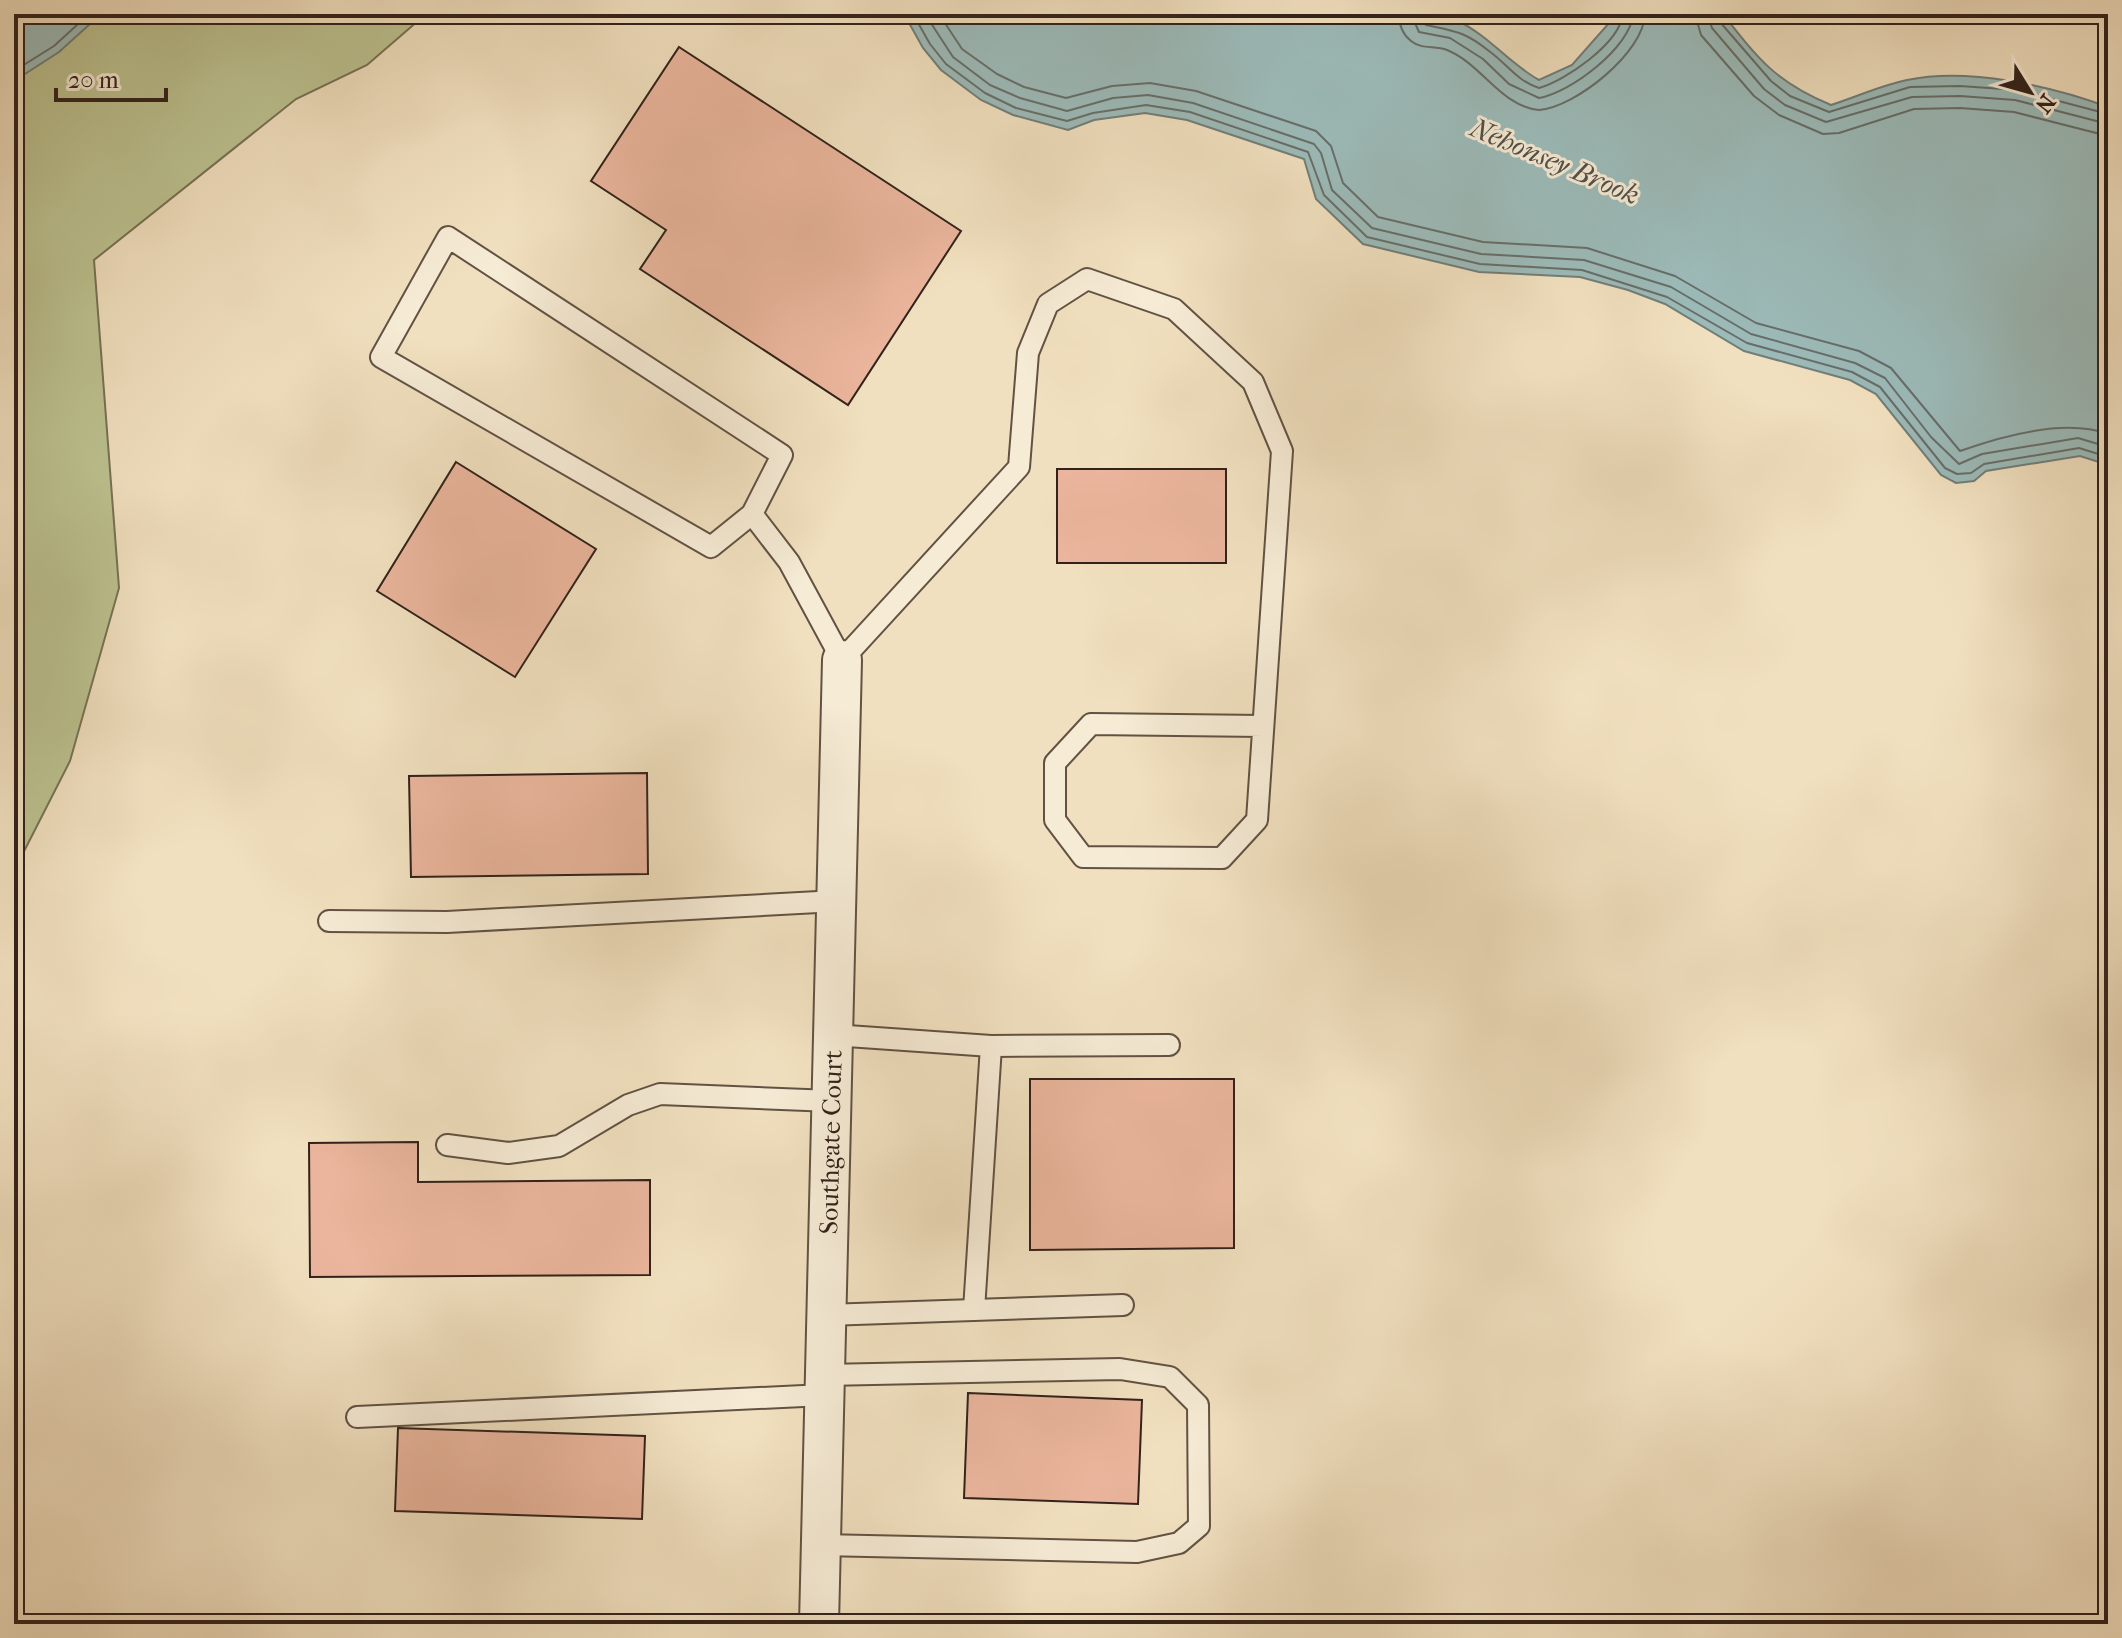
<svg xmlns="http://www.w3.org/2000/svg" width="2122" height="1638" viewBox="0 0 2122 1638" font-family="'IM FELL French Canon',serif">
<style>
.green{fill:#bcc290;stroke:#777256;stroke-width:2}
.water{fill:#9cbbb9;stroke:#727e7a;stroke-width:2}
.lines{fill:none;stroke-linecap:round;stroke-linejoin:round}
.shore{stroke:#676e6a;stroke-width:2}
.building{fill:#eab59c;stroke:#32221b;stroke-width:2}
.service-casing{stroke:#625244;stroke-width:24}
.minor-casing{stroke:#625244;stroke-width:42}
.service{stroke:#f6ebd5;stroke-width:20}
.minor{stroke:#f6ebd5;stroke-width:38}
.labels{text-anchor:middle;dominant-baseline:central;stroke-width:6;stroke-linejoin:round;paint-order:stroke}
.street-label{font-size:26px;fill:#32221b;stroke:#f6ebd5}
.water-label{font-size:28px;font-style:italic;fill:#52504a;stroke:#f6ebd5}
</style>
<rect width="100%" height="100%" fill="#f1e0bf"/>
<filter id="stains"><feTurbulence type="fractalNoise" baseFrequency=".0025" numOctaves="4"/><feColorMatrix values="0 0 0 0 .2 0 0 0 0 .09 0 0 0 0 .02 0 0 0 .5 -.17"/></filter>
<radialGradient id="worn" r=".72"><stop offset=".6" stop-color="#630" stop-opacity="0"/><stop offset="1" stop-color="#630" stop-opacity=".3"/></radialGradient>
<path class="green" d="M 14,14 L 426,14 L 367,65 L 296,99 L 94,260 L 119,588 L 70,761 L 14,871 Z"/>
<g class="water">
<path d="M 14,14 L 101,14 L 59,52 L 14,81 Z"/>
<path d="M 904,14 L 1396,14 C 1414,16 1442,14 1458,21 C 1489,36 1510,64 1539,80 L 1572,65 L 1617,14 L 1723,14 C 1759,60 1776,82 1831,105 C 1856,97 1882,85 1907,80 C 1968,67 2051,86 2108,107 L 2108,465 L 2080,456 L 1986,471 L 1974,481 L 1956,483 L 1941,475 L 1876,394 L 1850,380 L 1744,351 L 1665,304 L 1628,290 L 1580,277 L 1479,272 L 1363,244 L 1316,199 L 1304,159 L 1187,120 L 1145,113 L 1094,120 L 1068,130 L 1013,115 L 981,100 L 941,70 L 923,48 Z"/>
</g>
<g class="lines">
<g class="shore">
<path d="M 913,14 L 930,44 L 946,64 L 985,93 L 1016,108 L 1067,121 L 1093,113 L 1146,105 L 1190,112 L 1308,152 L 1324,195 L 1367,237 L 1480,264 L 1582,270 L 1667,297 L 1747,343 L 1852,372 L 1880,387 L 1945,468 L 1957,474 L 1971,473 L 1984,464 L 2079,448 L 2108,457"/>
<path d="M 925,14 L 953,57 L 990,85 L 1020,98 L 1067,111 L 1113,98 L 1148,95 L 1193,103 L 1314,144 L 1321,153 L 1332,190 L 1372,228 L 1481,254 L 1584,260 L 1671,287 L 1751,334 L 1855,363 L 1885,378 L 1931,437 L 1959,464 L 1982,454 L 2078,438 L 2108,447"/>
<path d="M 939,14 L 962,49 L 997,74 L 1024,87 L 1066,98 L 1112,86 L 1150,83 L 1196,91 L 1316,131 L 1331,146 L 1343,183 L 1378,217 L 1483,242 L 1587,248 L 1675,276 L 1756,323 L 1859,351 L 1891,368 L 1960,451 C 2002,436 2064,418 2108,434"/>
<path d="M 1399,14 C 1399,25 1402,34 1411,41 C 1422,50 1435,45 1447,50 C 1482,64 1500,106 1539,110 C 1576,107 1644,52 1645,14"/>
<path d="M 1411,14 L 1419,32 L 1450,38 L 1483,59 L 1509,84 L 1539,98 C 1570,93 1631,47 1633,14"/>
<path d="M 1421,14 L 1426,25 C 1454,31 1464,31 1489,51 C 1507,64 1517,81 1539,88 C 1566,80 1619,44 1623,14"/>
<path d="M 1695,14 L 1701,35 L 1754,96 L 1779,115 L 1823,134 L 1839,133 L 1914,109 L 1960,108 L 2014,112 L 2108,136"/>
<path d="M 1707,14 L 1712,28 L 1764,89 L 1785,105 L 1826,122 L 1912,97 L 1960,96 L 2015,100 L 2108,124"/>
<path d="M 1718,14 L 1720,22 L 1771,81 L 1790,96 L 1829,112 L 1910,87 L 1960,86 L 2017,90 L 2108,114"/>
<path d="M 14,71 L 54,46 L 89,14"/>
</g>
</g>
<g class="building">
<path d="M 679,47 L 961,231 L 848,405 L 640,269 L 666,230 L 591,181 Z"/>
<path d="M 456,462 L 596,549 L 515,677 L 377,591 Z"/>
<rect x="1057" y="469" width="169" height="94"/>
<path d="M 647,773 L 648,874 L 411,877 L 409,776 Z"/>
<path d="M 1030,1079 L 1234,1079 L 1234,1248 L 1030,1250 Z"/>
<path d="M 418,1142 L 418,1182 L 650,1180 L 650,1275 L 310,1277 L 309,1143 Z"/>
<path d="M 968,1393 L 1142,1400 L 1138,1504 L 964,1498 Z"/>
<path d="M 398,1428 L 645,1436 L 642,1519 L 395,1511 Z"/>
<path d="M 1112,1617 L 1112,1624 L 970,1624 L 970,1618 Z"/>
</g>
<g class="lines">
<g class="service-casing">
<g id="service">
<path d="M 752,514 L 711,547 L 381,357 L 448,237 L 782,455 L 752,514 L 789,562 L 842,660 L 1019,467 L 1028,353 L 1048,304 L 1087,279 L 1174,309 L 1253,382 L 1282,451 L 1257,820 L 1222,858 L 1083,857 L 1055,820 L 1055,763 L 1091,724 L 1263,726"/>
<path d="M 329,921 L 447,922 L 837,901"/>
<path d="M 833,1035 L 991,1046 L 1169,1045"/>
<path d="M 447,1145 L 508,1153 L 559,1146 L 628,1105 L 660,1094 L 832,1101"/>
<path d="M 974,1310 L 991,1046"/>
<path d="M 826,1315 L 1123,1305"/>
<path d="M 357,1417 L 824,1395"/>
<path d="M 821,1545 L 1137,1552 L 1179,1543 L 1199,1526 L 1198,1405 L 1170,1377 L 1120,1369 L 825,1375"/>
</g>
</g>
<g class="minor-casing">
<g id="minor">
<path id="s1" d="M 819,1624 L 842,660"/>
</g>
</g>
<use href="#service" class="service"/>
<use href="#minor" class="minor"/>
</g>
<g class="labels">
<g class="street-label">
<text stroke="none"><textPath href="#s1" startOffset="482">Southgate Court</textPath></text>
</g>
<g class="water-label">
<text transform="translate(1555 161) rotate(23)">Nehonsey Brook</text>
</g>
</g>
<rect width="2122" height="1638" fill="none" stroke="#f1e0bf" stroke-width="48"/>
<rect x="16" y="16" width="2090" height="1606" fill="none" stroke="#32221b" stroke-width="4"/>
<rect x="24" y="24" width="2074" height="1590" fill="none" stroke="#32221b" stroke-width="2"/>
<g transform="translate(2030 92) rotate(127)" stroke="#f6ebd5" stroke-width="6" paint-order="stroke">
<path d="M0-6L14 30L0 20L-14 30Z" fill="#32221b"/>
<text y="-12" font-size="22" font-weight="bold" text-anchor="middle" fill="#32221b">N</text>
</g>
<path d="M56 88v12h110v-12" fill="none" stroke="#32221b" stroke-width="4"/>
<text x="68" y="88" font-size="24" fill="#32221b" stroke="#f6ebd5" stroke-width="6" paint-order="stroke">20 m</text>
<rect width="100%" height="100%" filter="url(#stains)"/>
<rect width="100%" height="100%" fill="url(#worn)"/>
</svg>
